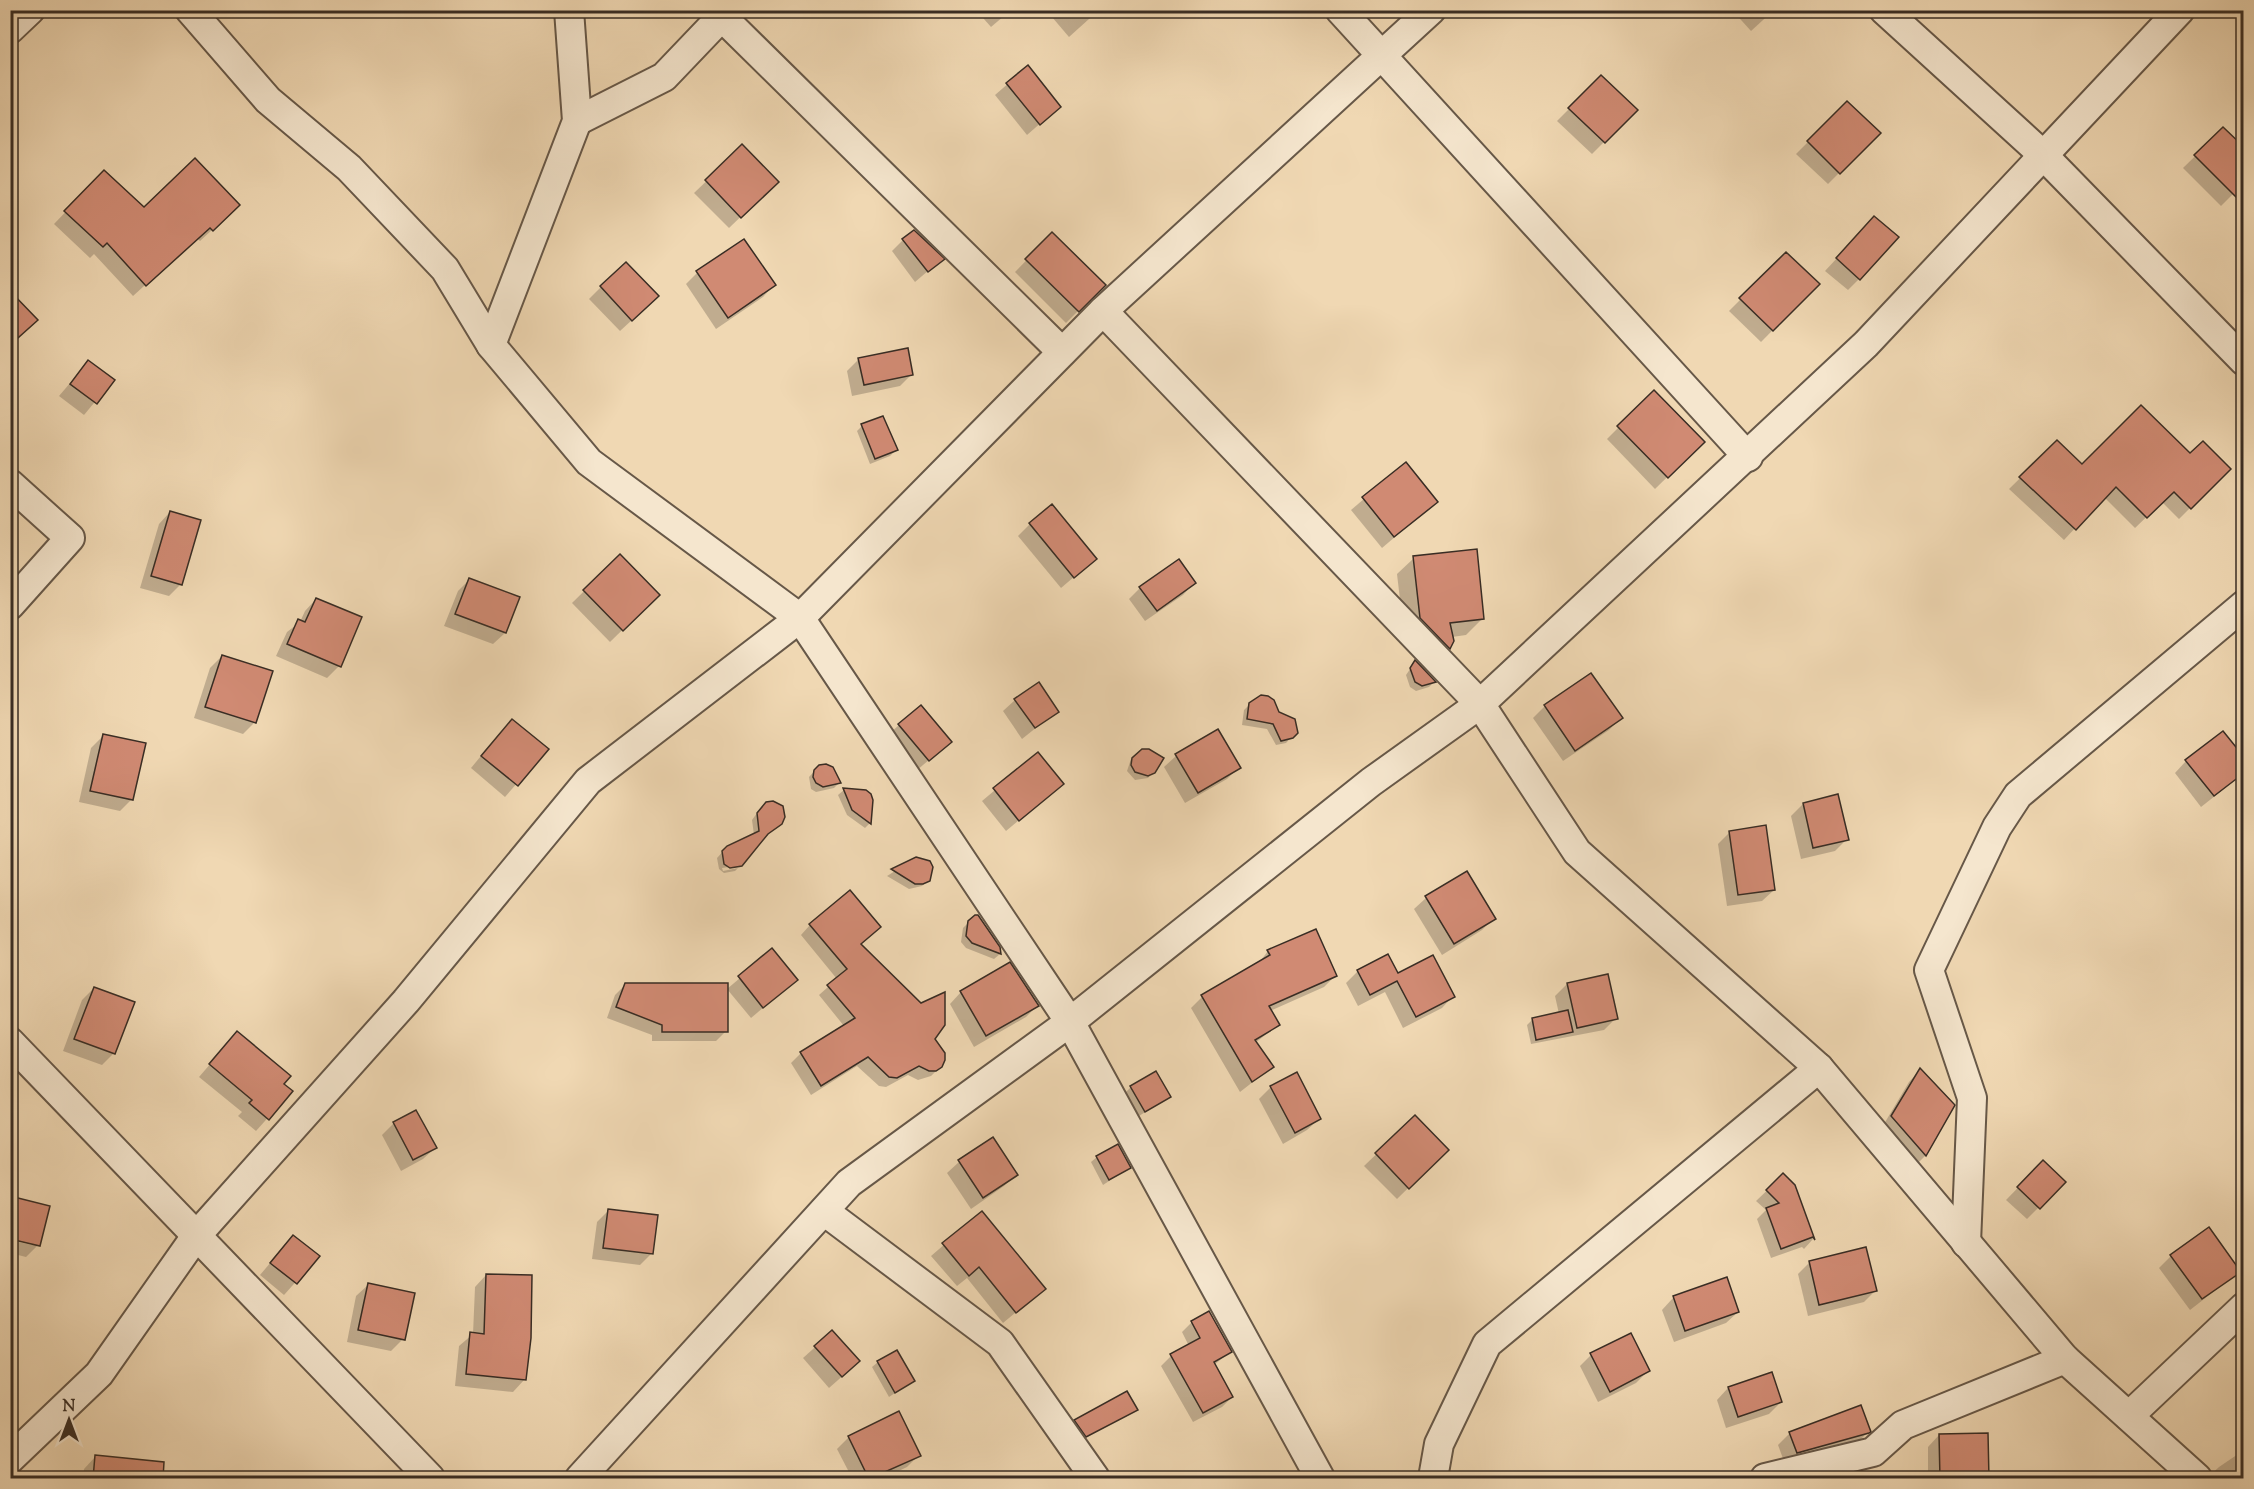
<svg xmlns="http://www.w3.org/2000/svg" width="2254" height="1489" viewBox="0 0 2254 1489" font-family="'Sorts Mill Goudy',serif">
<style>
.shadow{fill:#0003}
.building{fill:#d08a73;stroke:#392d24;stroke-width:1.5}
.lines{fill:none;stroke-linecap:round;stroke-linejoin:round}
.street-casing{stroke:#675848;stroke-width:32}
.street{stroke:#f5e6ce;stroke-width:28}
</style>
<rect width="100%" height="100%" fill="#f0d8b3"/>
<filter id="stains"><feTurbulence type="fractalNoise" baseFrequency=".00333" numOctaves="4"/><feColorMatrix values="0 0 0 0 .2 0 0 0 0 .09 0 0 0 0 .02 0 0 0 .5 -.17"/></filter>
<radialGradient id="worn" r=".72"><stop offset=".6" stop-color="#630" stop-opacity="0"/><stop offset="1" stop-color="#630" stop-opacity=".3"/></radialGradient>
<g class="shadow">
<path d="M 976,10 L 1011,10 L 991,27 Z"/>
<path d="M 1046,10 L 1099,10 L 1069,37 Z"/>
<path d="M 1732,10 L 1774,10 L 1751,31 Z"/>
<path d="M 1027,67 L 1059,107 L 1027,135 L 995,95 Z"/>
<path d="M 1601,77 L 1636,110 L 1592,154 L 1557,121 Z"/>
<path d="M 1847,103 L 1879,133 L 1828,184 L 1796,154 Z"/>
<path d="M 2223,129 L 2244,183 L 2221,206 L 2183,168 Z"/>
<path d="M 742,147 L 777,182 L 729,228 L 694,193 Z"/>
<path d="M 104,172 L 144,209 L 226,217 L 200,241 L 197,238 L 133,296 L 94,254 L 90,258 L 54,224 Z"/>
<path d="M 1863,230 L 1859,279 L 1848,290 L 1825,271 Z"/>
<path d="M 1052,234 L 1104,285 L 1066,323 L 1015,272 Z"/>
<path d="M 903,240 L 942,259 L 915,282 L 892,251 Z"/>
<path d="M 1786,254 L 1818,284 L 1761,342 L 1729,311 Z"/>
<path d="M 697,273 L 774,285 L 763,297 L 716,329 L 686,284 Z"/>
<path d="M 601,287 L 645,308 L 620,331 L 589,299 Z"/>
<path d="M 859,359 L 912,374 L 900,386 L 852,396 L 847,371 Z"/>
<path d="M 88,362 L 113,380 L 84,415 L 59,396 Z"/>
<path d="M 1654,392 L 1703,442 L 1655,489 L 1607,439 Z"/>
<path d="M 862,426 L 896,450 L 890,456 L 870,464 L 857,431 Z"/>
<path d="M 2057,442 L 2082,466 L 2190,455 L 2229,469 L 2179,519 L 2162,502 L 2135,528 L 2104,497 L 2064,540 L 2009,489 Z"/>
<path d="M 1405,464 L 1436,502 L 1382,548 L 1351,510 Z"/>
<path d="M 170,512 L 181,584 L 169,596 L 140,588 L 159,524 Z"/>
<path d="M 1030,524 L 1095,559 L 1061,588 L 1018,536 Z"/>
<path d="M 620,556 L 658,595 L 610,642 L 572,603 Z"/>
<path d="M 1414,558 L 1483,618 L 1466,635 L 1452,637 L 1449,648 L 1433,665 L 1404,634 L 1397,574 Z"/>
<path d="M 469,580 L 505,633 L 493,644 L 444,626 L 458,591 Z"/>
<path d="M 1194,583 L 1183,595 L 1145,621 L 1129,599 L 1140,588 Z"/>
<path d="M 316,599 L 360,618 L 339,666 L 327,678 L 276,656 L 287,632 L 300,622 L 305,611 Z"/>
<path d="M 222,656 L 255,722 L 243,734 L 194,718 L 210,668 Z"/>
<path d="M 1415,662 L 1434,682 L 1429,687 L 1416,691 L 1410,687 L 1406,675 Z"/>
<path d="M 1015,700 L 1057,711 L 1022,739 L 1003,711 Z"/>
<path d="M 1250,704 L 1277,713 L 1296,732 L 1286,743 L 1276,745 L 1267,729 L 1242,725 L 1244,710 Z"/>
<path d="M 1545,706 L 1621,718 L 1609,730 L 1563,761 L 1533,718 Z"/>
<path d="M 899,725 L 950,742 L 916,771 L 887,736 Z"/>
<path d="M 500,733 L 547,749 L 505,797 L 471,768 Z"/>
<path d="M 103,736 L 131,800 L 120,811 L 79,802 L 91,748 Z"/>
<path d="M 1149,751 L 1153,772 L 1148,778 L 1135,780 L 1127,771 L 1131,759 L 1137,753 Z"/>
<path d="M 1038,754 L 1062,784 L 1006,831 L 982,801 Z"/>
<path d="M 1176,756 L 1239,767 L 1227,779 L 1185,803 L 1164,767 Z"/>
<path d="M 2186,761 L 2244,773 L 2201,807 L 2175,773 Z"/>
<path d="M 819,766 L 839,783 L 834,788 L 816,792 L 811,789 L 809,777 Z"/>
<path d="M 844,790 L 865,792 L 872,800 L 870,823 L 865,828 L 847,815 L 838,795 Z"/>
<path d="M 1803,804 L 1847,839 L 1835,851 L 1801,859 L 1791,816 Z"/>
<path d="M 760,809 L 764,837 L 742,865 L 722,868 L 723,871 L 738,868 L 735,871 L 724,873 L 719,869 L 717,858 L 727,847 L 754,835 L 752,820 Z"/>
<path d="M 1730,832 L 1774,890 L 1762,901 L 1727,906 L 1718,844 Z"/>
<path d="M 916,858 L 928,880 L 922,886 L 909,889 L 887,876 Z"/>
<path d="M 1466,873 L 1494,918 L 1482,930 L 1442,955 L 1414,909 L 1426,898 Z"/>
<path d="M 969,922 L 998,947 L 1000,954 L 994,959 L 966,948 L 961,942 L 963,928 Z"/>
<path d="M 810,925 L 860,945 L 933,1039 L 941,1066 L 931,1076 L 918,1080 L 908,1075 L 886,1087 L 879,1086 L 857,1066 L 811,1095 L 791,1063 L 801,1053 L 844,1026 L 819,995 L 837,979 L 801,935 Z"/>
<path d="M 772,951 L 796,980 L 751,1018 L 727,989 Z"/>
<path d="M 1268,951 L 1335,976 L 1324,987 L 1270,1011 L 1278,1025 L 1255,1043 L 1272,1067 L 1240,1092 L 1191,1008 L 1202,997 L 1258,964 Z"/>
<path d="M 1358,971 L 1398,975 L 1453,996 L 1442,1008 L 1403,1028 L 1385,992 L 1358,1006 L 1346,983 Z"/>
<path d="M 1567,984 L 1616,1018 L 1604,1030 L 1531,1044 L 1527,1025 L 1532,1020 L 1559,1014 L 1555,996 Z"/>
<path d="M 625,985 L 726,1031 L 716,1041 L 652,1041 L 652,1035 L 607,1018 L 615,995 Z"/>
<path d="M 94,988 L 114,1053 L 102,1065 L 63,1051 L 82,1000 Z"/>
<path d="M 961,992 L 1037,1006 L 1026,1017 L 974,1047 L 950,1004 Z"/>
<path d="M 237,1033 L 291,1092 L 256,1131 L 238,1116 L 242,1112 L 199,1077 Z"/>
<path d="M 1920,1070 L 1953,1105 L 1925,1156 L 1914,1167 L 1881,1129 L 1909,1082 Z"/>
<path d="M 1131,1087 L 1169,1097 L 1139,1116 L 1126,1092 Z"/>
<path d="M 1271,1087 L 1319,1119 L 1307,1130 L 1283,1144 L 1259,1099 Z"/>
<path d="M 1415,1117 L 1447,1150 L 1397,1199 L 1364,1166 Z"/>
<path d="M 394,1123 L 435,1148 L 423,1159 L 401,1171 L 382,1135 Z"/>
<path d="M 992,1139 L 1016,1175 L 1004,1186 L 971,1209 L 947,1173 L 959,1162 Z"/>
<path d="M 1097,1157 L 1129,1168 L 1103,1185 L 1091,1162 Z"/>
<path d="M 2043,1162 L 2064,1182 L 2027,1219 L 2006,1200 Z"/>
<path d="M 1783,1175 L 1794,1186 L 1813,1239 L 1804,1249 L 1802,1247 L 1771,1258 L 1757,1219 L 1766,1210 L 1756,1201 Z"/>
<path d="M 609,1210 L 652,1253 L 640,1265 L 592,1259 L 597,1222 Z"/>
<path d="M 981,1213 L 1044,1289 L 1003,1323 L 967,1278 L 957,1286 L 931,1256 Z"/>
<path d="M 10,1240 L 32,1245 L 32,1242 L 38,1245 L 26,1257 L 10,1253 Z"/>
<path d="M 282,1249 L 318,1257 L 284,1295 L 260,1275 Z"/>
<path d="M 2171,1256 L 2239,1272 L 2190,1310 L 2159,1268 Z"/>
<path d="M 1810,1262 L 1875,1291 L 1864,1302 L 1808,1316 L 1798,1274 Z"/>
<path d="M 486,1275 L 524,1380 L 513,1392 L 455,1386 L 459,1346 L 473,1334 L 475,1287 Z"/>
<path d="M 1726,1279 L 1738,1312 L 1726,1323 L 1674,1342 L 1662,1310 L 1673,1298 Z"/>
<path d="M 368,1285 L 403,1339 L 391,1351 L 347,1342 L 356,1296 Z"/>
<path d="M 1192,1322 L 1230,1352 L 1214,1365 L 1232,1397 L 1222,1407 L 1193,1422 L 1161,1366 L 1171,1356 L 1189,1346 L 1182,1332 Z"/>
<path d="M 832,1332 L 846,1373 L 829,1388 L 803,1358 Z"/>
<path d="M 1591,1355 L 1648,1371 L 1636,1383 L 1598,1402 L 1580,1366 Z"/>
<path d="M 878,1362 L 913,1381 L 889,1397 L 872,1367 Z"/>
<path d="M 1771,1374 L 1781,1402 L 1769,1414 L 1726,1428 L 1717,1400 L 1728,1388 Z"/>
<path d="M 1136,1410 L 1080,1441 L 1070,1426 L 1075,1421 Z"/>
<path d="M 1869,1431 L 1857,1443 L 1785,1464 L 1778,1445 L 1790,1433 Z"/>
<path d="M 1939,1435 L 1988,1478 L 1928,1478 L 1928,1447 Z"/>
<path d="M 849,1437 L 919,1455 L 907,1467 L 884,1478 L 852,1478 L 837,1449 Z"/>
<path d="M 2244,1450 L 2244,1478 L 2207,1478 L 2219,1467 Z"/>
<path d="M 95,1457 L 131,1478 L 83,1478 L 84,1469 Z"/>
</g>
<g class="building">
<path d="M 1028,65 L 1061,107 L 1040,125 L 1006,83 Z"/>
<path d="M 1601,75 L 1638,110 L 1605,143 L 1568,108 Z"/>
<path d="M 1847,101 L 1881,133 L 1840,174 L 1807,141 Z"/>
<path d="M 2223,127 L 2244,147 L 2244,205 L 2194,155 Z"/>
<path d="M 742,144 L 779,182 L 741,218 L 705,180 Z"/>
<path d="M 195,158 L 240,205 L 213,231 L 210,228 L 146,286 L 107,243 L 103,247 L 64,211 L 104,170 L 144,207 Z"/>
<path d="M 1874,216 L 1899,237 L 1860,280 L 1836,258 Z"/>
<path d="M 914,230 L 945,259 L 928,272 L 902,239 Z"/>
<path d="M 1052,232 L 1106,285 L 1079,312 L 1025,259 Z"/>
<path d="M 744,239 L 776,285 L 728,318 L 696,271 Z"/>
<path d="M 1786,252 L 1820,284 L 1773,331 L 1739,298 Z"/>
<path d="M 626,262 L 659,296 L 632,321 L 600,286 Z"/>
<path d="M 10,291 L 38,320 L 10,345 Z"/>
<path d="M 908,348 L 913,375 L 864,385 L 858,358 Z"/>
<path d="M 88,360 L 115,380 L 97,404 L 70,384 Z"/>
<path d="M 1654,390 L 1705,442 L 1668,478 L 1617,426 Z"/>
<path d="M 2141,405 L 2190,453 L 2203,441 L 2231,469 L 2191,509 L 2174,492 L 2147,518 L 2116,487 L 2076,530 L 2019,477 L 2057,440 L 2082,464 Z"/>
<path d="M 883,416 L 898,450 L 875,459 L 861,424 Z"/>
<path d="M 1406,462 L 1438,502 L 1394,537 L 1362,497 Z"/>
<path d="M 1052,504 L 1097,559 L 1074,578 L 1029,523 Z"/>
<path d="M 170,511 L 201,520 L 182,585 L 151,576 Z"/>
<path d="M 1477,549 L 1484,619 L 1450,623 L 1454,641 L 1450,649 L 1420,618 L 1413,556 Z"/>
<path d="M 620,554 L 660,595 L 623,631 L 583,590 Z"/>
<path d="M 1179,559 L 1196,583 L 1157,611 L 1139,587 Z"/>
<path d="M 469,578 L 520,597 L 506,633 L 455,614 Z"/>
<path d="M 316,598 L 362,617 L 341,667 L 287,644 L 298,619 L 305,622 Z"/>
<path d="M 222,655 L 273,671 L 256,723 L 205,707 Z"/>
<path d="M 1415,660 L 1436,682 L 1422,686 L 1415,682 L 1410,668 Z"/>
<path d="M 1591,673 L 1623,718 L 1575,751 L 1544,705 Z"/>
<path d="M 1039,682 L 1059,712 L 1035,728 L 1014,699 Z"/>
<path d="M 1261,695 L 1268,696 L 1274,700 L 1279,712 L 1295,719 L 1298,733 L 1293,738 L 1281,741 L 1273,724 L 1247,719 L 1249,703 Z"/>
<path d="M 921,705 L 952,742 L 929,761 L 898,724 Z"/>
<path d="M 512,719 L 549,749 L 518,786 L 481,756 Z"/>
<path d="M 1218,729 L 1241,768 L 1198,793 L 1175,754 Z"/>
<path d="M 2223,731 L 2244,757 L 2244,773 L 2214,796 L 2185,760 Z"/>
<path d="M 103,734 L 146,743 L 133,800 L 90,791 Z"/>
<path d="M 1142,749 L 1149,749 L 1164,758 L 1155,773 L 1148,776 L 1135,772 L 1131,765 L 1132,758 Z"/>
<path d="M 1038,752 L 1064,784 L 1019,821 L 993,788 Z"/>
<path d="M 826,764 L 833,767 L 841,783 L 823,787 L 816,783 L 813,777 L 814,770 L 819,765 Z"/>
<path d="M 843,788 L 866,790 L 871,794 L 873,800 L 871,824 L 852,810 Z"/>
<path d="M 1838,794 L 1849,840 L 1813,848 L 1803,803 Z"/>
<path d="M 773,801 L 783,806 L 785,817 L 782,824 L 768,834 L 742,866 L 730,868 L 724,864 L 722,851 L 727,846 L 759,831 L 757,813 L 766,802 Z"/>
<path d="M 1766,825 L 1775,890 L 1738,895 L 1729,831 Z"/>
<path d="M 916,857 L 930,861 L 933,867 L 930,881 L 923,884 L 915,884 L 891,869 Z"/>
<path d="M 1467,871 L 1496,919 L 1454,944 L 1425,896 Z"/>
<path d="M 850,890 L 881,927 L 861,944 L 921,1003 L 945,992 L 945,1025 L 935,1039 L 945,1053 L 945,1060 L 942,1067 L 936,1071 L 929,1071 L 919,1066 L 897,1078 L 889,1077 L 868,1057 L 821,1086 L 800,1052 L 855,1018 L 827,985 L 847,969 L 809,924 Z"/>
<path d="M 975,915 L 978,915 L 1000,947 L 1001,954 L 972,943 L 966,936 L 968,921 Z"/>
<path d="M 1316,929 L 1337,976 L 1269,1006 L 1280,1025 L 1255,1040 L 1274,1067 L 1252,1082 L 1201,995 L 1270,955 L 1267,950 Z"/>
<path d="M 772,948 L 798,980 L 763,1008 L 738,976 Z"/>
<path d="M 1388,954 L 1398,973 L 1433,955 L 1455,997 L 1416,1017 L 1397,981 L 1370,995 L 1357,970 Z"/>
<path d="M 1010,962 L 1039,1006 L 986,1036 L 960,991 Z"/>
<path d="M 1608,974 L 1618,1019 L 1577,1028 L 1567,983 Z"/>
<path d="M 625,983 L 728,983 L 728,1032 L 662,1032 L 662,1025 L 616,1007 Z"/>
<path d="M 94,987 L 135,1002 L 115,1054 L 74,1039 Z"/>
<path d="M 1568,1010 L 1573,1032 L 1536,1040 L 1532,1018 Z"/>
<path d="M 237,1031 L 291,1076 L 284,1084 L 293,1091 L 269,1120 L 249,1103 L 252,1100 L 209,1064 Z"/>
<path d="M 1920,1068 L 1955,1105 L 1926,1156 L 1891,1116 Z"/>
<path d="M 1156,1071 L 1171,1097 L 1145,1112 L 1130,1086 Z"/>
<path d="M 1297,1072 L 1321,1119 L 1295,1133 L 1270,1086 Z"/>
<path d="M 416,1110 L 437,1148 L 413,1160 L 393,1122 Z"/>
<path d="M 1415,1115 L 1449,1150 L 1409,1189 L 1375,1153 Z"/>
<path d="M 993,1137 L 1018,1175 L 983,1198 L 958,1160 Z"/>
<path d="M 1118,1144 L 1131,1168 L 1109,1180 L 1096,1156 Z"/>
<path d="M 2043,1160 L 2066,1182 L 2040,1209 L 2017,1187 Z"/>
<path d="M 1783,1173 L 1795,1185 L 1815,1240 L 1813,1237 L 1781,1249 L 1766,1208 L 1779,1203 L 1766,1190 Z"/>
<path d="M 10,1196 L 50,1206 L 40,1246 L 10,1239 Z"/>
<path d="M 608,1209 L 658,1215 L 653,1254 L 603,1248 Z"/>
<path d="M 982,1211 L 1046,1289 L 1016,1313 L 979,1267 L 969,1276 L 942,1243 Z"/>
<path d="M 2209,1227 L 2241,1272 L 2202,1299 L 2170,1255 Z"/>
<path d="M 293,1235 L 320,1256 L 297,1284 L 270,1263 Z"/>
<path d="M 1866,1247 L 1877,1291 L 1819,1305 L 1809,1261 Z"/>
<path d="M 486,1274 L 532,1275 L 531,1338 L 526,1380 L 466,1374 L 470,1332 L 484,1334 Z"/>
<path d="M 1727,1277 L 1739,1312 L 1685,1331 L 1673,1296 Z"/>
<path d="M 368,1283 L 415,1293 L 405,1340 L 358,1330 Z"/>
<path d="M 1209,1311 L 1232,1352 L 1214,1362 L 1233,1397 L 1203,1413 L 1170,1354 L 1200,1338 L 1191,1321 Z"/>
<path d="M 832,1330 L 860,1361 L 842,1377 L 814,1346 Z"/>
<path d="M 1631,1333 L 1650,1371 L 1610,1392 L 1590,1353 Z"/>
<path d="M 897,1350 L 915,1381 L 895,1393 L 877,1361 Z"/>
<path d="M 1772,1372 L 1782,1402 L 1738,1417 L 1728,1387 Z"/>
<path d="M 1127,1391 L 1138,1410 L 1086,1437 L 1074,1420 Z"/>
<path d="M 1861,1405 L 1871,1432 L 1869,1433 L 1797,1453 L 1789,1432 Z"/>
<path d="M 899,1411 L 921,1456 L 869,1479 L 848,1436 Z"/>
<path d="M 1988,1433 L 1989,1479 L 1940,1479 L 1939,1434 Z"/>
<path d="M 95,1455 L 164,1462 L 163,1479 L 93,1479 Z"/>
</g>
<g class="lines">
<g class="street-casing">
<g id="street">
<path d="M 190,10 L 268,100 L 349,168 L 445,269 L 491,345 L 589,462 L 800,618 L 1070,1022 L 1320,1478"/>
<path d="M 715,10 L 1062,352"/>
<path d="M 1340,10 L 1748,457"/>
<path d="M 1884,10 L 2042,154 L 2244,361"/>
<path d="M 10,29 L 30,10"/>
<path d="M 577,121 L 664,77 L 728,10"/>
<path d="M 1103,311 L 1480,704 L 1577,852 L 1819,1068 L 2065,1359 L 2197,1478"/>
<path d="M 491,345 L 577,121 L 569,10"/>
<path d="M 10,484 L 70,538 L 10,605"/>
<path d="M 10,1042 L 430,1478"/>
<path d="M 824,1211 L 1000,1343 L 1095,1478"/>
<path d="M 1966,1243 L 1972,1098 L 1929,970 L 1997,827 L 2018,795 L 2244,605"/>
<path d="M 2129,1416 L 2244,1307"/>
<path d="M 10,1459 L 99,1374 L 196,1236 L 406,1001 L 588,781 L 800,618 L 1103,311 L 1431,10"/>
<path d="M 580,1478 L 849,1183 L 1070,1022 L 1371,782 L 1480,704 L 1866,344 L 2180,10"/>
<path d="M 1433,1478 L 1439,1444 L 1487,1344 L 1819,1068"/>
<path d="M 1765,1478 L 1873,1452 L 1903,1425 L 2065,1359"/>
</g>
</g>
<use href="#street" class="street"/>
</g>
<rect width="2254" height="1489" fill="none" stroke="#f0d8b3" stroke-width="36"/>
<rect x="12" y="12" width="2230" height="1465" fill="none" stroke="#392d24" stroke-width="3"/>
<rect x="18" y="18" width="2218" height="1453" fill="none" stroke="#392d24" stroke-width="1.5"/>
<g transform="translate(69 1420)" stroke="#f5e6ce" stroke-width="4.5" paint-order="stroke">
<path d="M0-4.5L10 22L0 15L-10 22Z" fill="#392d24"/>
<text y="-9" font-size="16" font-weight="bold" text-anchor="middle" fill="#392d24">N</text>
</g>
<rect width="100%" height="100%" filter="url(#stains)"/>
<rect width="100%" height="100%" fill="url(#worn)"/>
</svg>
